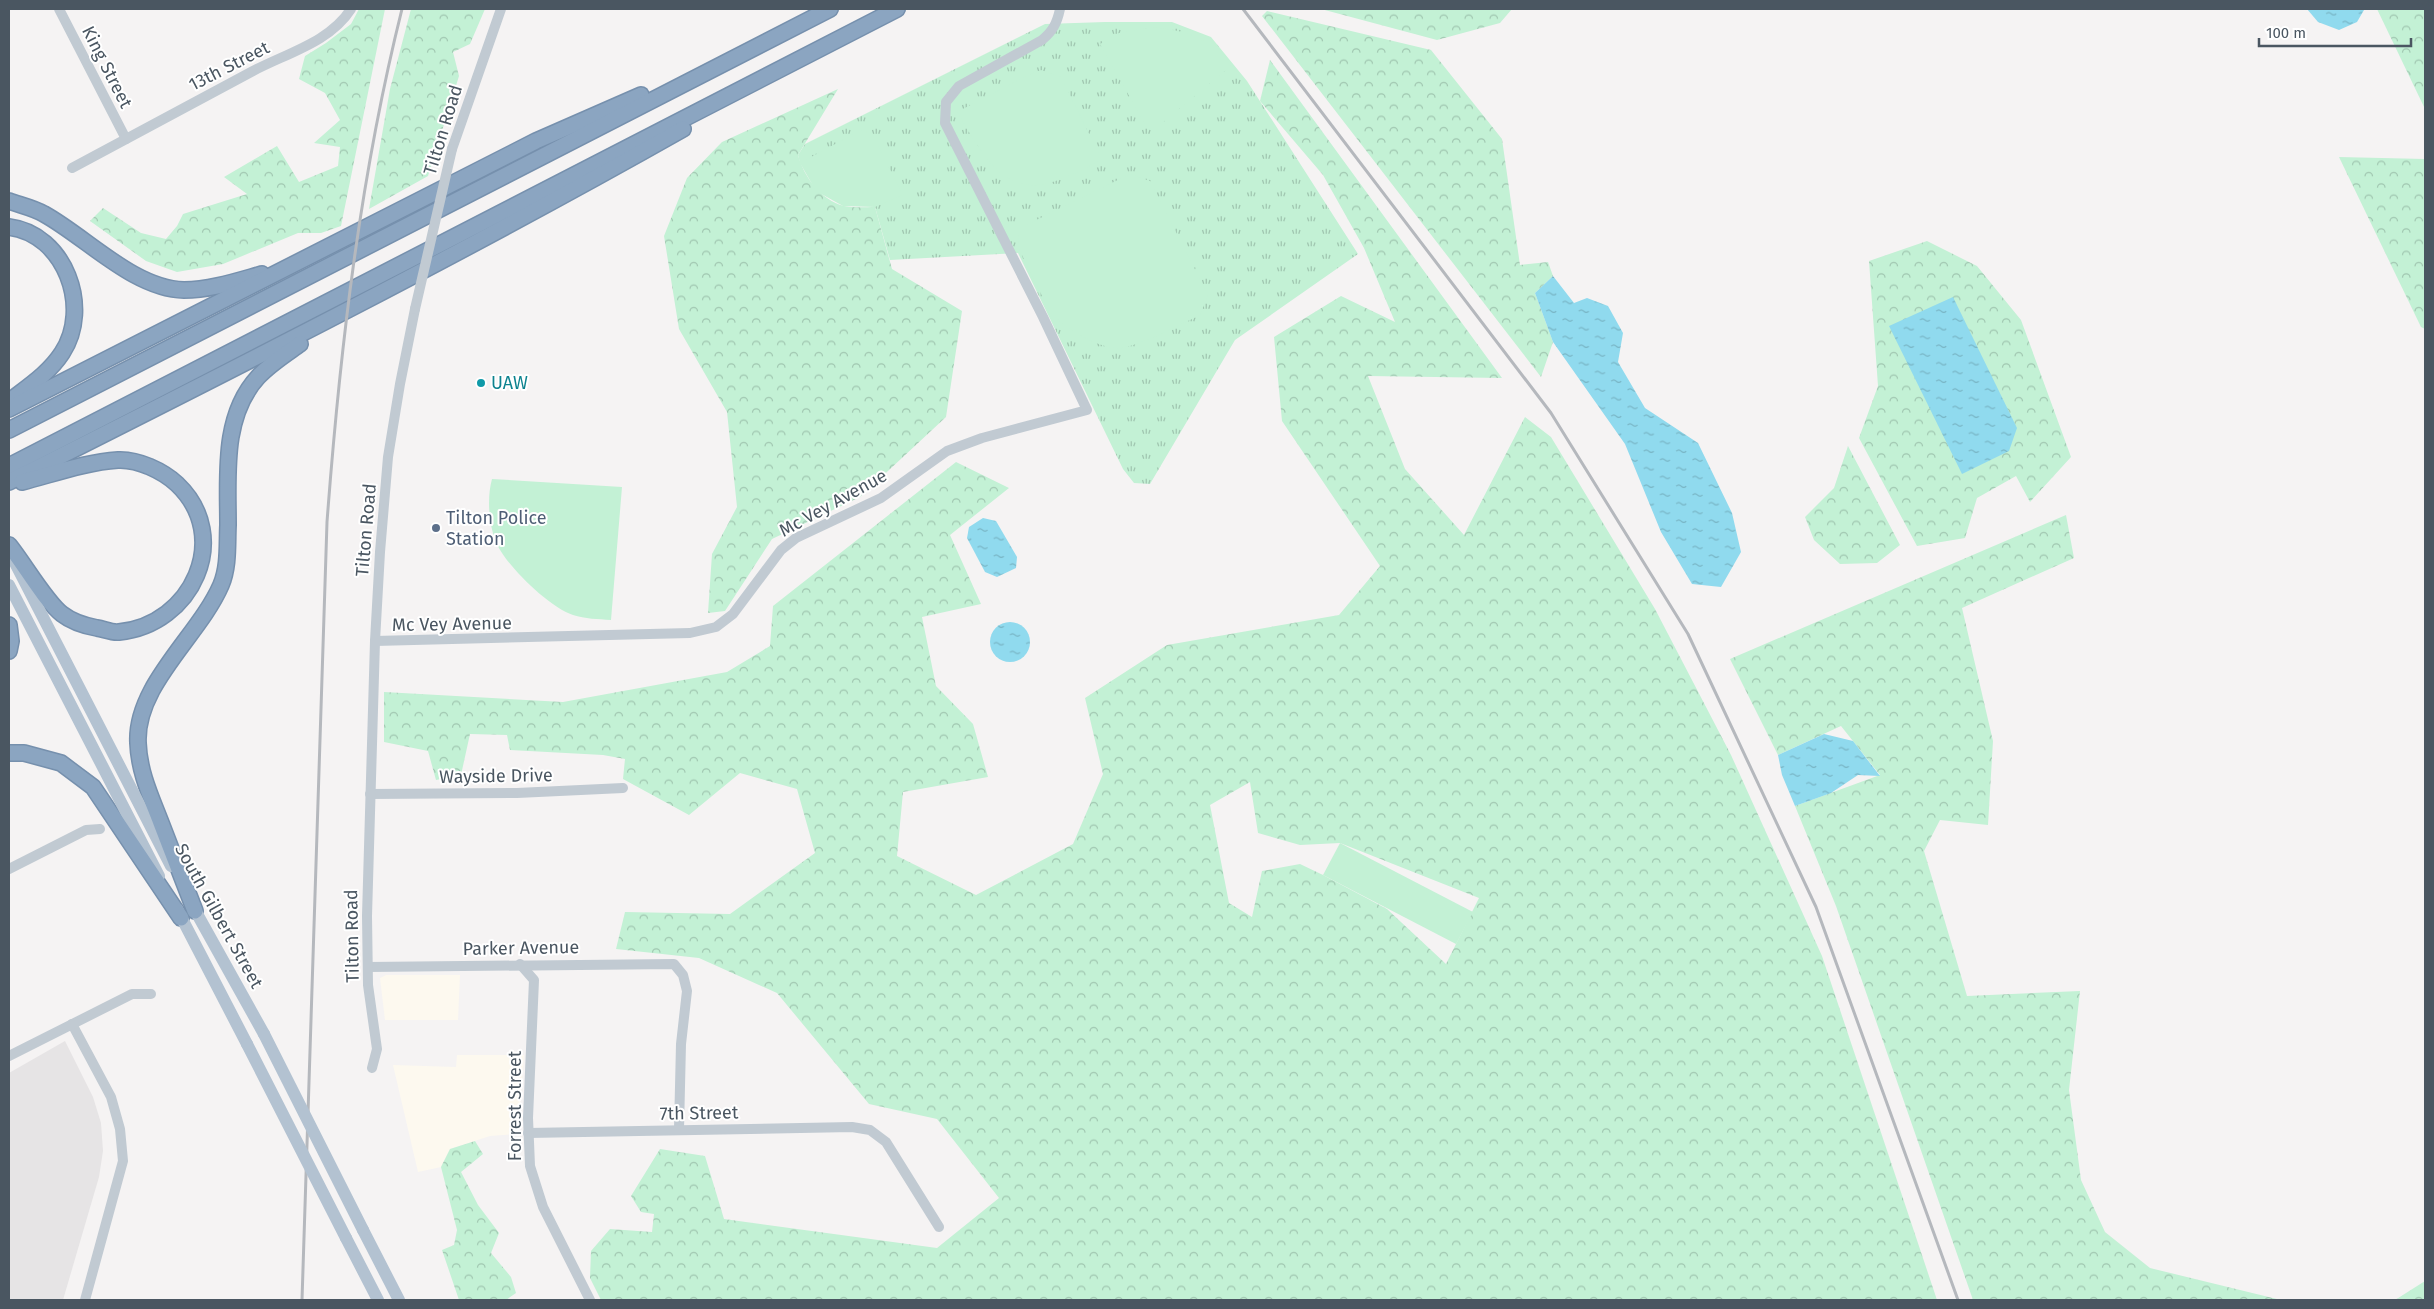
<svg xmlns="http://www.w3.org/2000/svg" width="2434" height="1309" viewBox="0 0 2434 1309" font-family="'Fira Sans',sans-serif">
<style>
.commercial{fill:#fdf9ef}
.education{fill:#e6e4e5}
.grass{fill:url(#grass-tufts)}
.forest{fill:url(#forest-crowns);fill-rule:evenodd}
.garden{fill:#c3f1d5}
.water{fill:url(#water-ripples)}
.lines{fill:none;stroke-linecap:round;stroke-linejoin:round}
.highway-casing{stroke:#7690ad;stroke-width:18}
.minor{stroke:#c1cad2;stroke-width:10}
.major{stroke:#b3c2d1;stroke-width:12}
.highway{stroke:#8ba5c1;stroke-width:15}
.rail{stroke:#b5b8bd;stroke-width:3}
.minor-bridge{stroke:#c1cad2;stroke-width:10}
.major-bridge{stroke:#b3c2d1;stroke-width:12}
.culture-dot{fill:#0f9aa8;stroke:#fff;stroke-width:2}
.service-dot{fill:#5c6f8a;stroke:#fff;stroke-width:2}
.labels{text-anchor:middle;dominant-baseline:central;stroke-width:4;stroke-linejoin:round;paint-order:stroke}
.street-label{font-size:18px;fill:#4a5661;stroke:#fff}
.culture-label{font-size:18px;fill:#0d838f;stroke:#fff;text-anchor:start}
.service-label{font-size:18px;fill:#4e5e75;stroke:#fff;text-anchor:start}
</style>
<defs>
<pattern id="grass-tufts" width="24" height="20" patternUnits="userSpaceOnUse" patternTransform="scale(1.25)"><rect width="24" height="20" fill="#c3f1d5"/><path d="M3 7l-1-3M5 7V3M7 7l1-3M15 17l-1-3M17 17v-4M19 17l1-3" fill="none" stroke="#a0c6b0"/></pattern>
<pattern id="forest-crowns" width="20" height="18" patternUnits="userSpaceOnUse" patternTransform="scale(1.25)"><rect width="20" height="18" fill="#c3f1d5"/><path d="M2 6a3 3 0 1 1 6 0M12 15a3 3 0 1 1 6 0" fill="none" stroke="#a0c6b0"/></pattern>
<pattern id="water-ripples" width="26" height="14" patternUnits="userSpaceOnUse" patternTransform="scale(1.25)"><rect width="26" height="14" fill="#90daee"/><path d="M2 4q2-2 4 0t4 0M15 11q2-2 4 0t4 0" fill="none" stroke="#78b4c4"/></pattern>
</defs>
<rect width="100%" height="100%" fill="#f5f3f3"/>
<g class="commercial">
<path d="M 386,975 L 460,975 L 458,1020 L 385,1020 L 380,978 Z"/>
<path d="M 457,1055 L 524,1055 L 518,1134 L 490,1136 L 450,1149 L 441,1167 L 418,1172 L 393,1065 L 456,1067 Z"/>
</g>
<path class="education" d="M 65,1041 L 93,1097 L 101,1123 L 103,1151 L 99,1177 L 63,1300 L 9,1300 L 9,1073 Z"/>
<path class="grass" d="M 1105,22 L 1172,22 L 1211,37 L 1247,81 L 1358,254 L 1235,340 L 1150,484 L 1134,483 L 1123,469 L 1018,253 L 890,260 L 875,207 L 800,163 L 798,155 L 805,144 L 1045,24 Z"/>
<g class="forest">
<path d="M 359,9 L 385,9 L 341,226 L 321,233 L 298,233 L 223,264 L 177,272 L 146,261 L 90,221 L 103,208 L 141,233 L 166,239 L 177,226 L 183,214 L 247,194 L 224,177 L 277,146 L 299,182 L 338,166 L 340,147 L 314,143 L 340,120 L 325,93 L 299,79 L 305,56 L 326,43 L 351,24 Z"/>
<path d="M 411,9 L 485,9 L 470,44 L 453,52 L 459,76 L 428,176 L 369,209 L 390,89 Z"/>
<path d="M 1321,9 L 1512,9 L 1500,23 L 1437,40 Z"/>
<path d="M 2377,9 L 2425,9 L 2425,109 Z"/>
<path d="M 1267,11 L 1431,50 L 1502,139 L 1520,265 L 1548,262 L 1553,276 L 1535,293 L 1553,342 L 1541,377 L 1262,16 Z"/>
<path d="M 1270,60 L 1502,378 L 1368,376 L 1405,469 L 1464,535 L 1525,417 L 1551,437 L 1655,609 L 1731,755 L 1822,956 L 1937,1300 L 601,1300 L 590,1278 L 591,1251 L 610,1229 L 652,1232 L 654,1214 L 641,1212 L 631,1196 L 660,1149 L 705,1156 L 724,1219 L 937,1248 L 999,1198 L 937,1119 L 869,1104 L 777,993 L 699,958 L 616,949 L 625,912 L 730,914 L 815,853 L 797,789 L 740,773 L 689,815 L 623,779 L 625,759 L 603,755 L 510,750 L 507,735 L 470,734 L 461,775 L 436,780 L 428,751 L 384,742 L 384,692 L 563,702 L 727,672 L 770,646 L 773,606 L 956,462 L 1009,488 L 950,535 L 981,604 L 922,617 L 936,686 L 973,724 L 988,777 L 903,792 L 897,856 L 976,895 L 1073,844 L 1103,774 L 1085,698 L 1167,645 L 1339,615 L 1380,566 L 1282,421 L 1274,337 L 1341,296 L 1395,322 L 1364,248 L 1323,175 L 1260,101 ZM 1250,782 L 1258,833 L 1300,845 L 1340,843 L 1479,898 L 1446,964 L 1387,909 L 1323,875 L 1300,864 L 1262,871 L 1252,917 L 1229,903 L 1210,805 Z"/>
<path d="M 838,89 L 798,155 C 804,177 821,200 844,206 C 853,208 866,207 875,207 L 892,269 L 962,311 L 946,417 L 860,497 L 772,539 L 725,611 L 708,613 L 712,554 L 737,507 L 727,412 L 679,329 L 664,236 L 687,178 L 722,142 Z"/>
<path d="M 2339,157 L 2425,159 L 2425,329 L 2421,327 Z"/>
<path d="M 1927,241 L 1977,266 L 2021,320 L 2071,457 L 2030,502 L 2016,476 L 1977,498 L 1965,538 L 1917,546 L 1859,438 L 1878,386 L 1869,261 Z"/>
<path d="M 1848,446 L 1900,545 L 1877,563 L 1840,564 L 1814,540 L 1805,517 L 1834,488 Z"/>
<path d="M 2066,515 L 2074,558 L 1962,608 L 1993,741 L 1988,825 L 1940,820 L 1924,851 L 1967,996 L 2080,991 L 2069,1090 L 2081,1180 L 2105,1232 L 2150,1268 L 2281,1300 L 1973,1300 L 1836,906 L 1795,806 L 1880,775 L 1841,726 L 1778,755 L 1730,659 Z"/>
<path d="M 475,1141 L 483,1154 L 461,1172 L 478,1205 L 499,1233 L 491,1253 L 511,1277 L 516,1293 L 506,1300 L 459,1300 L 442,1250 L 454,1245 L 457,1230 L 441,1167 L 450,1149 Z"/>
<path d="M 2425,1281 L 2425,1300 L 2395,1300 Z"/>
</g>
<g class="garden">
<path d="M 1153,27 C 1193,32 1203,36 1231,66 L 1155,129 L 1146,126 L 1100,44 L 1119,33 Z"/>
<path d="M 1041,70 L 1061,77 L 1102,160 C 1085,168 1067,178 1049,183 C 1000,196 979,147 957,112 L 1028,75 Z"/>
<path d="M 861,130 L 872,134 L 903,195 L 875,207 L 843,206 L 816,191 L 800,163 Z"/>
<path d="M 1130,174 L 1150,181 L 1208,295 L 1200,315 C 1179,325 1144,344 1122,348 C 1101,351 1063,327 1050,312 L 1019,249 L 1018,229 Z"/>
<path d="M 492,479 L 622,487 L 611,620 C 598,619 585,619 573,615 C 551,608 515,573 502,553 C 489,535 486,500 492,479 Z"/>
<path d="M 1340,843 L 1473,912 L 1456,944 L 1323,875 Z"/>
</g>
<g class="water">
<path d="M 2307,9 L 2363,9 L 2364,10 L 2357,22 L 2339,30 L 2318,22 Z"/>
<path d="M 1553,276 L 1574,303 L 1587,298 L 1608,306 L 1623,333 L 1618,362 L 1645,408 L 1698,443 L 1732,513 L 1741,552 L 1721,587 L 1692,584 L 1661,532 L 1625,444 L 1553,342 L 1535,293 Z"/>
<path d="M 1953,297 L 2017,428 L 2009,451 L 1962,474 L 1889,326 Z"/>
<path d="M 983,518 L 996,521 L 1017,557 L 1016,568 L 997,577 L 985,572 L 967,538 L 969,527 Z"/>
<circle cx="1010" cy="642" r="20"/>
<path d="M 1824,734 L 1853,741 L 1880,776 L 1858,775 L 1831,793 L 1795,806 L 1782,775 L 1778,755 Z"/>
</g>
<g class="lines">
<g class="highway-casing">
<g id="highway">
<path d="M 9,201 C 20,205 34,208 44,214 C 86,237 134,289 184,290 C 210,290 237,281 262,274"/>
<path d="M 9,227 C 65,234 92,308 62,353 C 49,373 29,386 11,400"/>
<path d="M 9,409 L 536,141 L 641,95"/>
<path d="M 9,430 L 830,9"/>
<path d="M 9,466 L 897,9"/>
<path d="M 9,482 C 236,368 462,254 683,129"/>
<path d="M 9,545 C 23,562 46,602 62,614 C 71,621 86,626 97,628 C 104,629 112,633 119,632 C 192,625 233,537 177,484 C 163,471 138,459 118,460 C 86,462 53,474 22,482"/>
<path d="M 9,625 L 11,641 L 9,651"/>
<path d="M 9,753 L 24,753 L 61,763 L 93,787 L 181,918"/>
<path d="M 195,911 C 184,882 172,852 161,823 C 151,797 139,772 138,743 C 135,685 199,636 221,585 C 229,566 227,544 228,525 C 228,475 222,416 258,377 C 270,364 286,354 300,344"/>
</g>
</g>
<g class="minor">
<path d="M 59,9 L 126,139"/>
<path d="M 452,149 L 501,9"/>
<path d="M 72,168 C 133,135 193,103 253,71 C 287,53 330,42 351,9"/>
<path d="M 375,641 L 690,633 L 716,627 L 733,614 L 781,550 L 796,538 L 881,498 L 947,451 L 982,438 L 1087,410 L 1043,317 L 945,123 L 946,102 L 959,86 L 1042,40 C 1053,31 1057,23 1060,9"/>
<path d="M 370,794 L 517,793 L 623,788"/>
<path d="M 9,869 L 86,830 L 100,829"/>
<path d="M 520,964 L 534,980 L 528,1118 L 530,1166 L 543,1207 L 590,1300"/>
<path d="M 368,967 L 674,964 L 683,975 L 687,991 L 681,1044 L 679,1129"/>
<path d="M 72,1024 L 111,1097 L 120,1129 L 123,1161 L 85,1300"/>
<path d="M 9,1056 L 132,994 L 151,994"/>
<path d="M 372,1068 L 377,1049 L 368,985 L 367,916 L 375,641 L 380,552 L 388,457 L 400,384 L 415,309"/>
<path d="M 528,1133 L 852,1127 L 870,1130 L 886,1142 L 939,1227"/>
</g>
<g class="major">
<path d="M 13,559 L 171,866"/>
<path d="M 9,585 L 159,876"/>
<path d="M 191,903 L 264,1034"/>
<path d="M 177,909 L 247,1044"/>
<path d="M 363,1230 L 399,1300"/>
<path d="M 346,1238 L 378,1300"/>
</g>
<use href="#highway" class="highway"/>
<g class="rail">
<path d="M 1243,9 L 1551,413 L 1688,634 L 1816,907 L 1958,1300"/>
<path d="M 302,1300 L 327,522 C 340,349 360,177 402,9"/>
</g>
<path class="minor-bridge" d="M 415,309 L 452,149"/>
<g class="major-bridge">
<path d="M 264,1034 L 363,1230"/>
<path d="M 247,1044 L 346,1238"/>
</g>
</g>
<circle class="culture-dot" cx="481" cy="383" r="5"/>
<circle class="service-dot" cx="436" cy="528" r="5"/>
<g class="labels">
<g class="street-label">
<text transform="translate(229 66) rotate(-27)">13th Street</text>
<text transform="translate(107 67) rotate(63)">King Street</text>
<text transform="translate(443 130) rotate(-73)">Tilton Road</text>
<text transform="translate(833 503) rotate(-29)">Mc Vey Avenue</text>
<text transform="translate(366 530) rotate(-85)">Tilton Road</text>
<text transform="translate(452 624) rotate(-1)">Mc Vey Avenue</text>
<text transform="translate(496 776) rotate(-1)">Wayside Drive</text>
<text transform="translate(219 916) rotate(61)">South Gilbert Street</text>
<text transform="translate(352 936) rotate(-91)">Tilton Road</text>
<text transform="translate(521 948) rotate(-1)">Parker Avenue</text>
<text transform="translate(515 1106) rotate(-90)">Forrest Street</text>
<text transform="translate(699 1113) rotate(-1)">7th Street</text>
</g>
<g class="culture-label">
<text x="491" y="383">UAW</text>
</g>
<g class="service-label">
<text x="446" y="518">Tilton Police<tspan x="446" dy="21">Station</tspan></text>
</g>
</g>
<rect width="2434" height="1309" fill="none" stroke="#4a5661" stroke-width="20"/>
<path d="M2259 38v8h152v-8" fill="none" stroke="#4a5661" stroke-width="2.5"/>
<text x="2266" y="38" font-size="15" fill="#4a5661" stroke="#ffffff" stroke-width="4" paint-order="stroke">100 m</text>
</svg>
